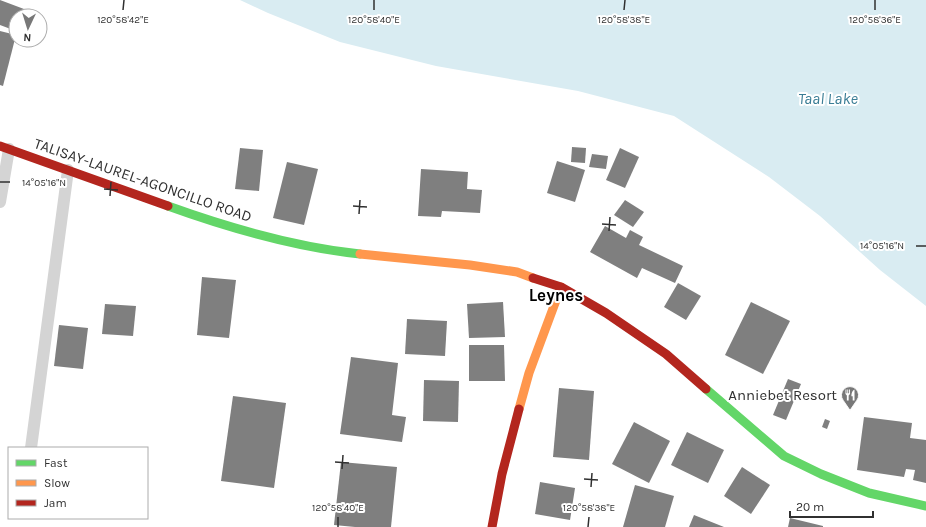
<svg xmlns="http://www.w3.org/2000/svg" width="926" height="527" viewBox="0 0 926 527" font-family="Karla,sans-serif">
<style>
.water{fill:#d9ecf2}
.building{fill:#7f7f7f}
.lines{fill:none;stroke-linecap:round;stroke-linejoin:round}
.lane{stroke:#d4d4d4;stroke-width:12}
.fast{stroke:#63d668;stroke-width:9}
.slow{stroke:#ff974d;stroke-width:9}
.jam{stroke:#b3261e;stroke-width:9}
.ticks{fill:none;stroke:#303030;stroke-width:1.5}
.labels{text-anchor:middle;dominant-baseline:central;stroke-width:4;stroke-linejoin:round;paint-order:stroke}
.street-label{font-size:15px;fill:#303030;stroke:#fff}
.poi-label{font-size:15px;fill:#303030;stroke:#fff;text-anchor:end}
.water-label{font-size:16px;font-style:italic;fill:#3a7d95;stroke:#fff}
.quarter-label{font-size:17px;font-weight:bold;fill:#000;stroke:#fff}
.ticks-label{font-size:10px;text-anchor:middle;fill:#303030;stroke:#fff;stroke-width:4;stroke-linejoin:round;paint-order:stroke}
</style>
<rect width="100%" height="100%" fill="#fff"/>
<path class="water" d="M 240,0 L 926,0 L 926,306 L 880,270 L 820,216 L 769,177 L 674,116 L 578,91 L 436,66 L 340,42 L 268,13 Z"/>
<g class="building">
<path d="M 0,0 L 24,9 L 22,16 L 16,16 L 16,31 L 0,25 Z"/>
<path d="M 0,31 L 16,35 L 3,86 L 0,85 Z"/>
<path d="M 572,147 L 586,148 L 585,163 L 571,162 Z"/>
<path d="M 240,148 L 263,150 L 259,191 L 235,189 Z"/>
<path d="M 620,148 L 639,157 L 625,188 L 606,180 Z"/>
<path d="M 592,154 L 608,156 L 606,169 L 589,167 Z"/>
<path d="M 557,161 L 585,170 L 575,202 L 547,193 Z"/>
<path d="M 287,162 L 318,169 L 304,225 L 273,218 Z"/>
<path d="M 421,169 L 468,172 L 467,189 L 482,190 L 480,213 L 442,211 L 441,217 L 418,216 Z"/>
<path d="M 625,200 L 644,212 L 633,227 L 614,215 Z"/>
<path d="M 605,226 L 626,238 L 630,230 L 643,237 L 639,245 L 683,266 L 675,283 L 642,268 L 637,278 L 590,252 Z"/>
<path d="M 202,277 L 236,280 L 229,338 L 197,335 Z"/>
<path d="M 678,283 L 701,296 L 686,320 L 664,307 Z"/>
<path d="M 503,302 L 505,337 L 469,338 L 467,304 Z"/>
<path d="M 751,302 L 790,321 L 763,374 L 725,355 Z"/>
<path d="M 105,304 L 136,306 L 133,336 L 102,334 Z"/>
<path d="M 407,319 L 447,321 L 445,356 L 405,354 Z"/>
<path d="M 59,325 L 88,328 L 83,369 L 54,366 Z"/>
<path d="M 469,345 L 504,345 L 505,381 L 469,381 Z"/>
<path d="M 351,357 L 398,363 L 392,415 L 406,417 L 402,442 L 340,434 Z"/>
<path d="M 788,379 L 801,384 L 786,420 L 773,415 Z"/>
<path d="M 424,380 L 459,381 L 458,422 L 423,421 Z"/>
<path d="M 559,388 L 594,391 L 589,460 L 553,457 Z"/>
<path d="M 233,396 L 286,403 L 274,488 L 221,481 Z"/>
<path d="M 864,417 L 912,423 L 910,438 L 926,440 L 926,483 L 913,480 L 915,470 L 906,469 L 904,477 L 857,470 Z"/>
<path d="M 825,419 L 830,421 L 827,429 L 822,427 Z"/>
<path d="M 634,422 L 670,441 L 649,483 L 612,464 Z"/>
<path d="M 687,432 L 724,450 L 708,483 L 671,465 Z"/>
<path d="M 341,462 L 397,467 L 391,527 L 355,527 L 334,525 Z"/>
<path d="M 742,467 L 770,485 L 751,514 L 724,496 Z"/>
<path d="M 540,482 L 575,488 L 570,520 L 535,514 Z"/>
<path d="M 635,485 L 674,496 L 665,527 L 623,527 Z"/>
<path d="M 694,515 L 724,527 L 689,527 Z"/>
<path d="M 790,518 L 823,526 L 823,527 L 788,527 Z"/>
</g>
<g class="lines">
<g class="lane">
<path d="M 0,202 L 9,149"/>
<path d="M 31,448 L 68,170"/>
</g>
<g class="fast">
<path d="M 168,206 C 229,228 295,247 360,254"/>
<path d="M 706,389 L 784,456 L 821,474 L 869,493 L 926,506"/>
</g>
<g class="slow">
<path d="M 360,254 L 470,265 L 517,272 L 533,278"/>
<path d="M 519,409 L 529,373 L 561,287"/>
</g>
<g class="jam">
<path d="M 0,146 L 168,206"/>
<path d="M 533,278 L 561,287 L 606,313 L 666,354 L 706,389"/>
<path d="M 492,527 L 502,474 L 519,409"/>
</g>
</g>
<path class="ticks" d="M 123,10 L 124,0M 374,10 L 374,0M 624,10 L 625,0M 875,10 L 875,0M 0,182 L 10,182M 104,189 L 118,190M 110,196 L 111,182M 353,206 L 367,207M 359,214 L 360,200M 602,224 L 616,225M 609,231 L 610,217M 916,246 L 926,246M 335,462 L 349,463M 342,469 L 343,455M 584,479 L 598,480M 591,487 L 592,473M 338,527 L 338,517M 588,527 L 589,517"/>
<defs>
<g id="restaurant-pin" transform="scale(0.9)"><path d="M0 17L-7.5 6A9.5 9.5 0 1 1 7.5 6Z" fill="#787878" stroke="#fff"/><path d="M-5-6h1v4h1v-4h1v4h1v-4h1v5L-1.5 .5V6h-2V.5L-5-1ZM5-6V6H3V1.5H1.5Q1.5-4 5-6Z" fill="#fff"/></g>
</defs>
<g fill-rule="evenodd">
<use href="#restaurant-pin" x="850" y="395"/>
</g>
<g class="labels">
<g class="street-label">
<text transform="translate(143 180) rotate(19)">TALISAY-LAUREL-AGONCILLO ROAD</text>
</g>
<g class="poi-label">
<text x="837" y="395">Anniebet Resort</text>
</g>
<g class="water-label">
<text x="828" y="98">Taal Lake</text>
</g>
<g class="quarter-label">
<text x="556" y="295">Leynes</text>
</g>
</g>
<g class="ticks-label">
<text x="123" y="23">120°58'42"E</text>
<text x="374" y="23">120°58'40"E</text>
<text x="624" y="23">120°58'38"E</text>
<text x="875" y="23">120°58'36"E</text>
<text x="44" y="186">14°05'16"N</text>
<text x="882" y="249">14°05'16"N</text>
<text x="338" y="511">120°58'40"E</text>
<text x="589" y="511">120°58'38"E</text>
</g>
<rect x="8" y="447" width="140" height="72" fill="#ffffff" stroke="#acacac"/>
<rect x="16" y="460" width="20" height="6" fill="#63d668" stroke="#acacac"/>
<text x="44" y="467" font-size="12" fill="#303030">Fast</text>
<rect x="16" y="480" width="20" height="6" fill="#ff974d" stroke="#acacac"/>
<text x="44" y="487" font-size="12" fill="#303030">Slow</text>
<rect x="16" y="500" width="20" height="6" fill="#b3261e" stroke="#acacac"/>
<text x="44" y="507" font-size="12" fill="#303030">Jam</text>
<g transform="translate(28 28) rotate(184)"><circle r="19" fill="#ffffff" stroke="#acacac"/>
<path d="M0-3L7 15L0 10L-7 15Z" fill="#787878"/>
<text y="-6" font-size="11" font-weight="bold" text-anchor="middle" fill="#303030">N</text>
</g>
<path d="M790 511v6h83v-6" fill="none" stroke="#303030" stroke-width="2"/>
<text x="796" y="511" font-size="12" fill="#303030" stroke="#ffffff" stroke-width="3" paint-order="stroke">20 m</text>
</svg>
